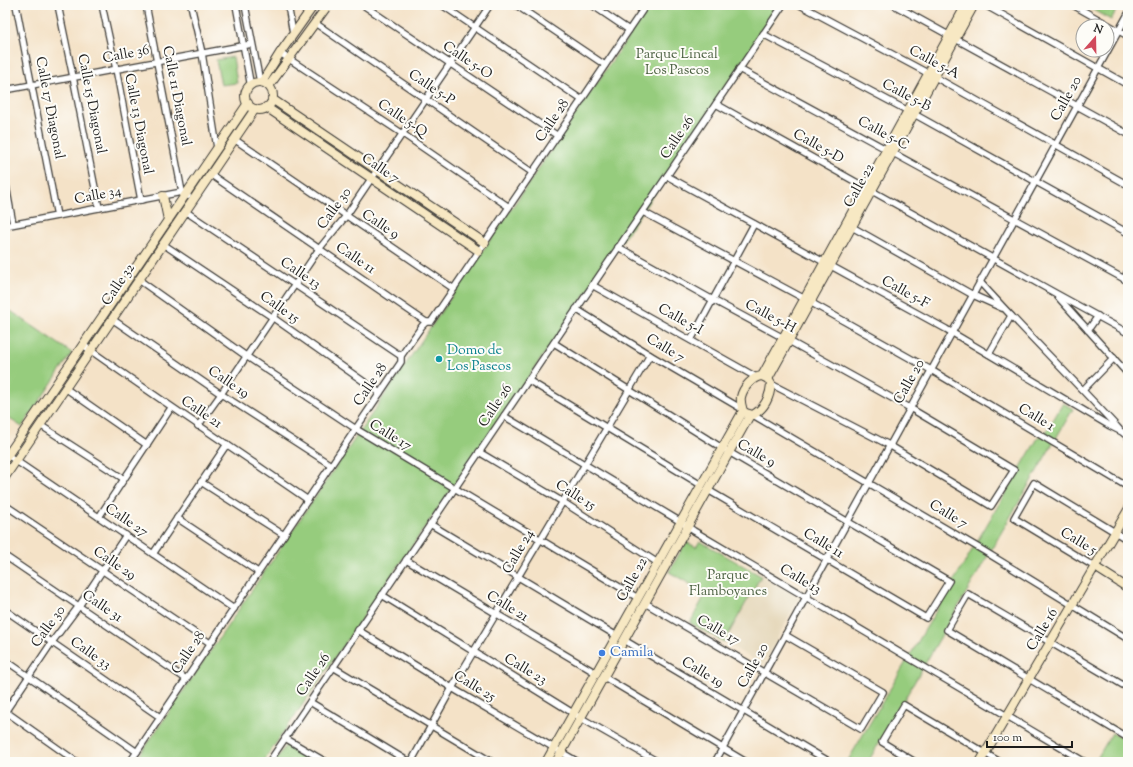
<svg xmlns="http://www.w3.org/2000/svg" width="1133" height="767" viewBox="0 0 1133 767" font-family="'Sorts Mill Goudy',serif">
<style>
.built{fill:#e4d6b7}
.green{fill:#96cc7d;stroke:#59744c}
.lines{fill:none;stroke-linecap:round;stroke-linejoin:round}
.street-casing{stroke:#3c3a36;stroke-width:8}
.secondary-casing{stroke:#3c3a36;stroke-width:10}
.street{stroke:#fff;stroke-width:5.5}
.secondary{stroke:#f7e8c3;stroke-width:8}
.culture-dot{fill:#0f9aa8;stroke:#fdfcf7;stroke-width:1.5}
.shop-dot{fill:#3f7fe0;stroke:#fdfcf7;stroke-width:1.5}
.labels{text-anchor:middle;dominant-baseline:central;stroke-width:4;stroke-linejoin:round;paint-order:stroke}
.street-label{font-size:14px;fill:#1c1c1c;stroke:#fdfcf7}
.park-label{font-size:14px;fill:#4d6243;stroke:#fdfcf7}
.culture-label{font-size:14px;fill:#0d838f;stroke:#fdfcf7;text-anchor:start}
.shop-label{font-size:14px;fill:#366cbe;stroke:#fdfcf7;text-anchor:start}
</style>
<rect width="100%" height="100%" fill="#fdfcf7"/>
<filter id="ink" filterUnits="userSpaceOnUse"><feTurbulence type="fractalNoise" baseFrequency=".025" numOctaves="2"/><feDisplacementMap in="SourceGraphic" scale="8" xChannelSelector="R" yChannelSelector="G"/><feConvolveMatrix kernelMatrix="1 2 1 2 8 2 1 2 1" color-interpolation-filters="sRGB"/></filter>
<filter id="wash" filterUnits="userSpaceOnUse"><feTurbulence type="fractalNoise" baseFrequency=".012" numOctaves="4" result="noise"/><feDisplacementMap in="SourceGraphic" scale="16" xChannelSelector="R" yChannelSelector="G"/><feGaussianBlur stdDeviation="0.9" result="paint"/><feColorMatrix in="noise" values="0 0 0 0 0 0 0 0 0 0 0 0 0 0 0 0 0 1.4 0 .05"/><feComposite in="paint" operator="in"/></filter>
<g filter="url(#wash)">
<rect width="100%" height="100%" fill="#f4e2c7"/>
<path class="built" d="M 761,576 L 799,598 L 763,665 L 724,642 Z"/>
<g class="green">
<path d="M 650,5 L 783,5 L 592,285 L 263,762 L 135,762 Z"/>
<path d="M 1084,5 L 1119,5 L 1111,20 Z"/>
<path d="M 233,57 L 237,83 L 221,85 L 216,60 Z"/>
<path d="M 5,307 L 72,353 L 22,427 L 5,416 Z"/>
<path d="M 1063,403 L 1073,409 L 868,762 L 847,762 L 1038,438 L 1045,434 Z"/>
<path d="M 700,541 L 761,576 L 724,642 L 690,623 L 706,593 L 669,572 L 686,542 L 696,547 Z"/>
<path d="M 1112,733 L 1127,742 L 1128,762 L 1095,762 Z"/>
<path d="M 286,745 L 288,745 L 317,762 L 275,762 Z"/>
</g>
</g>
<g filter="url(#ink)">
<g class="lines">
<g class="street-casing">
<g id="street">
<path d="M 16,5 L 57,216"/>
<path d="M 58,5 L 73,77 L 99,208"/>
<path d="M 102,5 L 116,69 L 141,200"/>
<path d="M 146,5 L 182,192"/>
<path d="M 191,5 L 202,53 L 217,148"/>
<path d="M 236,5 L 250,82 L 250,86"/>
<path d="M 245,5 L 259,77 L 261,82"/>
<path d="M 288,5 L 293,34"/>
<path d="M 363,5 L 558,136"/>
<path d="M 442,5 L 582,100"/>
<path d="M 516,5 L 605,65"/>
<path d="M 592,5 L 629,30"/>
<path d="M 800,5 L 935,77 L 1128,185"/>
<path d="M 894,5 L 1128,134"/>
<path d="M 985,5 L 1128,85"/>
<path d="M 1073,5 L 1128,36"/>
<path d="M 315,23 L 533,173"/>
<path d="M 763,34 L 914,114 L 1128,233"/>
<path d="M 280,53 L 403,134 L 509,207"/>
<path d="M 739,69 L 1128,281"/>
<path d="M 5,90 L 252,44"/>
<path d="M 716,104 L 1055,293 L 1128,333"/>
<path d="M 234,139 L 454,289"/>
<path d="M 210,174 L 426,322"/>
<path d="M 667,176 L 946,329 L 1110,426 L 1122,432 L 1128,437"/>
<path d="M 5,180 L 13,224"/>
<path d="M 185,211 L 401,356"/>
<path d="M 643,212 L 805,299"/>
<path d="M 5,226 L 182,192 L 188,196"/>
<path d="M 852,227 L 973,295 L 1002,308"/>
<path d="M 163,244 L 272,317 L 380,393"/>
<path d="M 618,247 L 713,300 L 789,341 L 910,408 L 1014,470 L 991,506 L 889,445 L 771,384"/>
<path d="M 1124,279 L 1128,271"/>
<path d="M 139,280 L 246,356 L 356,429 L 638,598"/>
<path d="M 980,282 C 1025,332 1073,379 1119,429"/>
<path d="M 592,285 L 756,377"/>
<path d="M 1058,297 L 1128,374"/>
<path d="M 810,302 L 931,370 L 1128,487"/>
<path d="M 576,309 L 650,355 L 742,409"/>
<path d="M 112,319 L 221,394 L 331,465"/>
<path d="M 1088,330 L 1098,316"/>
<path d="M 691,340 L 754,224"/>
<path d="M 554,343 L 722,448 L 949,581 L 926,618 L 708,490"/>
<path d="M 83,345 C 157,398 233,448 308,500"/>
<path d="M 989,354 L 1011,316"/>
<path d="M 528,380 L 701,485"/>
<path d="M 65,388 L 147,445"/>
<path d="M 1083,390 L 1114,358"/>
<path d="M 753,415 L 984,551 L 1128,639"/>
<path d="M 504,416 L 681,522 L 694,531 L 1085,762"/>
<path d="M 40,425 L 124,479"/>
<path d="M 198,426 L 221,394 L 319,249 L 346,216 L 371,179 L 377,171 L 490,5"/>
<path d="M 479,452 L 563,502 L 658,563"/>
<path d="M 6,454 L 234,609"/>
<path d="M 201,482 L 284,535"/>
<path d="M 5,505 L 210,643"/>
<path d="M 99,517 L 171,408"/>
<path d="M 177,518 L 258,572"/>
<path d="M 430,524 L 617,636"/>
<path d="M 153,554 L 227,444"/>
<path d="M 5,556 L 186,679"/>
<path d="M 406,560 L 596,673"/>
<path d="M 1095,567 L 1014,518 L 1034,483 L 1128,540"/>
<path d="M 382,595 L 581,718 L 658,762"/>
<path d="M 645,603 L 861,729 L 883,692 L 785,635"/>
<path d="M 5,610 L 160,717"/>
<path d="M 358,630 L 452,688 L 578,762"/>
<path d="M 624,640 L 830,762"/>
<path d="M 5,660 L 137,752"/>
<path d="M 333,667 L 492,762"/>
<path d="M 604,677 L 746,762"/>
<path d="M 1128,688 L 968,594 L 947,630 L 1128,738"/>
<path d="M 310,702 L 409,762"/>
<path d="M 5,711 L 77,762"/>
<path d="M 5,712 L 52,642 L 79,606 L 126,535"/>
<path d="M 285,738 L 326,762"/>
<path d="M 130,762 L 401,362 L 401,356 L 422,326 L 426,322 L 431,322 L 646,5"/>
<path d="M 269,762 L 783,5"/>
<path d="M 411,762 L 452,688 L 650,355"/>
<path d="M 715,762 L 1128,14"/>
<path d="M 915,762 L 882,742 L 904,705 L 1000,762"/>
</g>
</g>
<g class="secondary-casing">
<g id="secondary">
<path d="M 262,82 L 280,53 L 314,5"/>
<circle cx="259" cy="96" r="14"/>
<path d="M 269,86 L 328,5"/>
<path d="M 272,99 L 485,243"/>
<path d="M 266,107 L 479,251"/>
<path d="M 163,196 L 168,220"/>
<path d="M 762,376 L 966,5"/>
<path d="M 762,376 L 768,379 L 771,384 C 770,397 765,408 753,415 L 746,413 L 743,411 C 742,407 740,402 741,397 C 743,388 752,377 762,376 Z"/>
<path d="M 768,379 L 974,5"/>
<path d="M 5,459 L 248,103"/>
<path d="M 5,477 L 255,109"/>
<path d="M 1095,567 L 1128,588"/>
<path d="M 546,762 L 743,411"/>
<path d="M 556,762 L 750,415"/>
<path d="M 980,762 L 1128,510"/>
</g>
</g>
<use href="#street" class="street"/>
<use href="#secondary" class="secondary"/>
</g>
</g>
<circle class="culture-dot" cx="439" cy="359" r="4"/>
<circle class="shop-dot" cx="602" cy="653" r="4"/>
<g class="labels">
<g class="street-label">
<text transform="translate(126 55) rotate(-11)">Calle 36</text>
<text transform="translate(467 61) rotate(34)">Calle 5-O</text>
<text transform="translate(934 63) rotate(28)">Calle 5-A</text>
<text transform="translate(431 88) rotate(34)">Calle 5-P</text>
<text transform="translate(176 96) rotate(79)">Calle 11 Diagonal</text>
<text transform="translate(906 96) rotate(28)">Calle 5-B</text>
<text transform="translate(1067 99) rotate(-61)">Calle 20</text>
<text transform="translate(91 104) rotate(79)">Calle 15 Diagonal</text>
<text transform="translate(49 108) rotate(79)">Calle 17 Diagonal</text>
<text transform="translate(402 119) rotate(34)">Calle 5-Q</text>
<text transform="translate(553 121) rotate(-56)">Calle 28</text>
<text transform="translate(138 124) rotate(79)">Calle 13 Diagonal</text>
<text transform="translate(883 134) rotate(28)">Calle 5-C</text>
<text transform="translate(678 138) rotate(-56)">Calle 26</text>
<text transform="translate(818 147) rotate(29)">Calle 5-D</text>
<text transform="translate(380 169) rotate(34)">Calle 7</text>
<text transform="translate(860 186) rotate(-61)">Calle 22</text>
<text transform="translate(98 196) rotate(-11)">Calle 34</text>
<text transform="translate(335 209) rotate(-54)">Calle 30</text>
<text transform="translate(380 225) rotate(34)">Calle 9</text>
<text transform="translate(355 259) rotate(34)">Calle 11</text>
<text transform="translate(300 274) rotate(34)">Calle 13</text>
<text transform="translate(119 285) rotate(-56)">Calle 32</text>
<text transform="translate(905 293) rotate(29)">Calle 5-F</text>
<text transform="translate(279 308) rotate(35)">Calle 15</text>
<text transform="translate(770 317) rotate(28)">Calle 5-H</text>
<text transform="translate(680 320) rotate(29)">Calle 5-I</text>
<text transform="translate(665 349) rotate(31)">Calle 7</text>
<text transform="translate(910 382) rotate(-61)">Calle 20</text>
<text transform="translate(228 383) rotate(34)">Calle 19</text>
<text transform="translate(371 385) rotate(-56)">Calle 28</text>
<text transform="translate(496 406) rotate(-56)">Calle 26</text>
<text transform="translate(201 413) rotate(34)">Calle 21</text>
<text transform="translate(1036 418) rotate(31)">Calle 1</text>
<text transform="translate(390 436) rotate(31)">Calle 17</text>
<text transform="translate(756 454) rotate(30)">Calle 9</text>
<text transform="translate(575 496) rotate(32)">Calle 15</text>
<text transform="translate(948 515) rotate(31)">Calle 7</text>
<text transform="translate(126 521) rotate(34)">Calle 27</text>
<text transform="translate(1078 542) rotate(31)">Calle 5</text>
<text transform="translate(823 544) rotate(31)">Calle 11</text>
<text transform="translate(519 552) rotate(-60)">Calle 24</text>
<text transform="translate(114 564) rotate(34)">Calle 29</text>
<text transform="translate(633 580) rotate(-61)">Calle 22</text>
<text transform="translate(800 580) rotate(31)">Calle 13</text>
<text transform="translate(102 607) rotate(34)">Calle 31</text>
<text transform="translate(507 607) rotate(31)">Calle 21</text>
<text transform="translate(49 627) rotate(-54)">Calle 30</text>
<text transform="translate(1043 630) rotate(-59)">Calle 16</text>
<text transform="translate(718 631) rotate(30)">Calle 17</text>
<text transform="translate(189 653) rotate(-56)">Calle 28</text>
<text transform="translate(90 654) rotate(35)">Calle 33</text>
<text transform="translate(754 666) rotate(-61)">Calle 20</text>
<text transform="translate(525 670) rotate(31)">Calle 23</text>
<text transform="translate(702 673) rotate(31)">Calle 19</text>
<text transform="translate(314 675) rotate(-56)">Calle 26</text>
<text transform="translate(474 687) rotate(31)">Calle 25</text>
</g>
<g class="park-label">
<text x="677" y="55">Parque Lineal<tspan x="677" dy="16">Los Paseos</tspan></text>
<text x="728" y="576">Parque<tspan x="728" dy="16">Flamboyanes</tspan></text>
</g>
<g class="culture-label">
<text x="447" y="351">Domo de<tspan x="447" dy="16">Los Paseos</tspan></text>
</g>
<g class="shop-label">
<text x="610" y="653">Camila</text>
</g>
</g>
<rect width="1133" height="767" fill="none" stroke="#fdfcf7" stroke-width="20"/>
<g transform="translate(1095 38) rotate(20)"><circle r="19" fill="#fdfcf7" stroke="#a3a29f"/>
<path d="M0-3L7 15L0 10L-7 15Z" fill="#d1495b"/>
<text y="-6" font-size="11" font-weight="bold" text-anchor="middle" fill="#1c1c1c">N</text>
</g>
<path d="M987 741v6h85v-6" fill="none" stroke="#1c1c1c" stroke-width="2"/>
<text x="993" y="741" font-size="12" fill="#1c1c1c" stroke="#fdfcf7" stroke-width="3" paint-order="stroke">100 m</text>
</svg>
